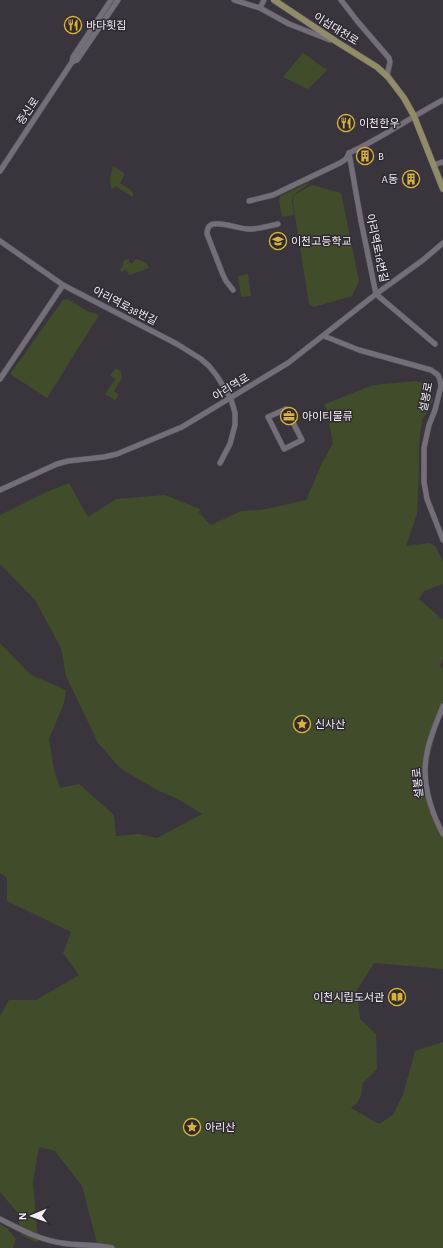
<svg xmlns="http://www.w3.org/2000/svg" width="443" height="1248" viewBox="0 0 443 1248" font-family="'Alegreya Sans','Noto Sans KR',sans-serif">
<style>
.green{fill:#414c2b}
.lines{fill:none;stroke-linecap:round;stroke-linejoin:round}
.minor-casing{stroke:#57535a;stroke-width:6}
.major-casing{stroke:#57535a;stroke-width:7}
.minor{stroke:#746e78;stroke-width:5}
.major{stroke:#8f8c67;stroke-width:6}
.labels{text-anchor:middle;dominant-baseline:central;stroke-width:3;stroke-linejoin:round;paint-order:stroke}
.poi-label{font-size:11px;fill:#f1eef4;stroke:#302b33;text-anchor:start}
.street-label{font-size:11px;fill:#f1eef4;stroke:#302b33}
</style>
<rect width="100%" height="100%" fill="#3a353d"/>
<g class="green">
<path d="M 303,53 L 327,70 L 308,89 L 283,77 Z"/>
<path d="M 113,166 L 124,173 L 124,175 L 120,183 L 132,191 L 133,193 L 133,197 L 115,186 L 113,189 L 111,188 L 110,178 Z"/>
<path d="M 310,182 L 310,183 L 293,195 L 292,202 L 294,215 L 282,217 L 279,200 L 280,196 Z"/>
<path d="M 312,185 L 341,193 L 359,281 L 352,296 L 314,307 L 309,304 L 293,203 L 294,195 Z"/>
<path d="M 129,259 L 129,262 L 132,264 L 136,259 C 141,261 147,261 149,268 L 129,275 L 126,270 L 121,272 L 120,268 L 122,268 L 124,260 Z"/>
<path d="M 248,274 L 251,296 L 241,297 L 238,276 Z"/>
<path d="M 67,299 L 89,312 L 99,315 L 47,398 L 10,374 L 63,300 Z"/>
<path d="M 116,368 L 121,372 L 122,378 L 114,391 L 119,395 L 115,400 L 105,394 L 115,379 L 110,375 Z"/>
<path d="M 416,381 L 429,385 L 433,401 L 422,420 L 419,444 L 419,468 L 417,514 L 406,546 L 430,543 L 435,546 L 443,561 L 443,584 L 424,591 L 419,599 L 443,620 L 443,658 L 440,666 L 443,669 L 443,707 L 429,759 L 425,784 L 443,836 L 443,969 L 374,963 L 357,990 L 360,1019 L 376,1034 L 377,1069 L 363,1083 L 361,1096 L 357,1103 L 351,1108 L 379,1124 L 393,1115 L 403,1095 L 415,1051 L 443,1042 L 443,1248 L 97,1248 L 98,1247 L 82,1186 L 55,1151 L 39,1147 L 33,1182 L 38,1243 L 21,1235 L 17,1212 L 0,1192 L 0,1016 L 9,1000 L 36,1000 L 79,975 L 63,953 L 71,932 L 7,901 L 7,878 L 0,873 L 0,643 L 31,675 L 66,690 L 64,703 L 49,739 L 54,770 L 60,788 L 79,784 L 114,815 L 116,836 L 139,834 L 157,838 L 202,814 L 178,799 L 157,790 L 120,768 L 98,743 L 66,676 L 61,648 L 35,600 L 0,564 L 0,515 L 44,493 L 69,483 L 88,517 L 116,499 L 165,495 L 200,509 L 199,513 L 211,525 L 241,511 L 261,510 L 306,500 L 322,463 L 333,443 L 325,404 L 373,385 Z"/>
<path d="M 0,1224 L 7,1228 L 16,1239 L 13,1248 L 0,1248 Z"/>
</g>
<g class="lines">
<g class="minor-casing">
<g id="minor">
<path d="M 234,0 L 260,8 L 289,24 L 330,40"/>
<path d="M 341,0 L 358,22 L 389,58 L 390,62 L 387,76"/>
<path d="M 260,8 L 264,0"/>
<path d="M 72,62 L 77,60 L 118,0"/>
<path d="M 349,153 L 361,221 L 376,294 L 435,344"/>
<path d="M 349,153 C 382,138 411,117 443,100"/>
<path d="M 433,165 L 443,162"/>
<path d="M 0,171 L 72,62 L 73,57 L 111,0"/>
<path d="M 249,201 L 273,195 L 340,163 L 346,159 L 349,153"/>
<path d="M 0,241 L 63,285 L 177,344 L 201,359 L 209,366 L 217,376 L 231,399 L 235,413 L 235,425 L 230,444 L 220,463"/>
<path d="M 233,290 L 226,281 L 223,275 L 207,234 C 207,229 208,225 213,224 C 223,222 236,228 247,229 C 257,230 268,226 278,224"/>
<path d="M 324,336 L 359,350 L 431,370 L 438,375 L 440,380 L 441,386 L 435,410 L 429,425 L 424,448 L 424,482 L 427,499 L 443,540"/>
<path d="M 0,379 L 63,285"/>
<path d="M 286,409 L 302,440 L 284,449 L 268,417 Z"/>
<path d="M 0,490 L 57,464 L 68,461 L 104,457 L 117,454 L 182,427 L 288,363 L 376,294 L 423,260 L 443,243"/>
<path d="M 443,706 C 438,719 429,739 427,753 C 421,780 430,810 443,834"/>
<path d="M 0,1219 C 20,1229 39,1240 62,1243 C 77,1246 98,1244 112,1248"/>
</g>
</g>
<g class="major-casing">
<path id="major" d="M 274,0 L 337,42 L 377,67 L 388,77 L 404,98 L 414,116 L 443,189"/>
</g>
<use href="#minor" class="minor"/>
<use href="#major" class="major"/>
</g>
<defs>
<g id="restaurant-ring" transform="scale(0.9)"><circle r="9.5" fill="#302b33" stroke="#d9b334" stroke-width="1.5"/><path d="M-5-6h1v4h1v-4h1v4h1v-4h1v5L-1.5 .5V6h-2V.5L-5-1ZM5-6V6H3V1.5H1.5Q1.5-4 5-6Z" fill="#d9b334"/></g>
<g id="building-ring" transform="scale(0.9)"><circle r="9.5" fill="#302b33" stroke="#d9b334" stroke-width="1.5"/><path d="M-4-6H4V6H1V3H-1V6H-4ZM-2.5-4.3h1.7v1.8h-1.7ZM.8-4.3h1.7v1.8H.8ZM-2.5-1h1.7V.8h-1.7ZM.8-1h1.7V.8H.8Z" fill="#d9b334"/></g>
<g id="school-ring" transform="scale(0.9)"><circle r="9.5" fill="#302b33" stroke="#d9b334" stroke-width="1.5"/><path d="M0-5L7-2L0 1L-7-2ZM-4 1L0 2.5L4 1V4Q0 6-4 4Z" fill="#d9b334"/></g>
<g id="office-ring" transform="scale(0.9)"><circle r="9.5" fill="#302b33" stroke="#d9b334" stroke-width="1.5"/><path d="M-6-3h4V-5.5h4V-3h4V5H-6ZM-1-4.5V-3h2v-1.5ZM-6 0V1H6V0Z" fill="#d9b334"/></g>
<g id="sight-ring" transform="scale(0.9)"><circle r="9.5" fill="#302b33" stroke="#d9b334" stroke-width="1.5"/><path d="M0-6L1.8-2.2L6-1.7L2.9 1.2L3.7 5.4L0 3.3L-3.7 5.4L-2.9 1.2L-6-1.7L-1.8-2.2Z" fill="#d9b334"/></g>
<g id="library-ring" transform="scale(0.9)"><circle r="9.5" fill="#302b33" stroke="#d9b334" stroke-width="1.5"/><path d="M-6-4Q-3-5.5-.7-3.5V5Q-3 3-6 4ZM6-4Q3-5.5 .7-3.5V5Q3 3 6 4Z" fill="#d9b334"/></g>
</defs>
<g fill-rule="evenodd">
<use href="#restaurant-ring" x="73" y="25"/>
<use href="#restaurant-ring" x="346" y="123"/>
<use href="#building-ring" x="365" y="156"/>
<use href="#building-ring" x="411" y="179"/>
<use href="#school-ring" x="278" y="241"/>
<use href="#office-ring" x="289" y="416"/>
<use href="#sight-ring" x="302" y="724"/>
<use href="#library-ring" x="397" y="997"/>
<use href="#sight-ring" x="192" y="1127"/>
</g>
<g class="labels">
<g class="poi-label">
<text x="86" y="25">바다횟집</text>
<text x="359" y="123">이천한우</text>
<text x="378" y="156">B</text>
<text x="398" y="179" text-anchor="end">A동</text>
<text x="291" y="241">이천고등학교</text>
<text x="302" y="416">아이티물류</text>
<text x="315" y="724">신사산</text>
<text x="384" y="997" text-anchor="end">이천시립도서관</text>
<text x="205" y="1127">아리산</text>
</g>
<g class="street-label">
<text transform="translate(336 29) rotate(32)">이섭대천로</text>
<text transform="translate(28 111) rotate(-56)">증신로</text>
<text transform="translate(377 248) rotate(78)">아리역로16번길</text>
<text transform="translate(125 306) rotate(27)">아리역로38번길</text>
<text transform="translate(231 387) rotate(-31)">아리역로</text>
<text transform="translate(426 397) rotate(-79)">설봉로</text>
<text transform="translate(418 783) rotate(-96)">설봉로</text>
</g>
</g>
<g transform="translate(32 1216) rotate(268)" stroke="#302b33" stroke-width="3" paint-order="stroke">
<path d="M0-3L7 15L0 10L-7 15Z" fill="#f1eef4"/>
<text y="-6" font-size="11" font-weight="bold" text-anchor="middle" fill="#f1eef4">N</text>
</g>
</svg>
